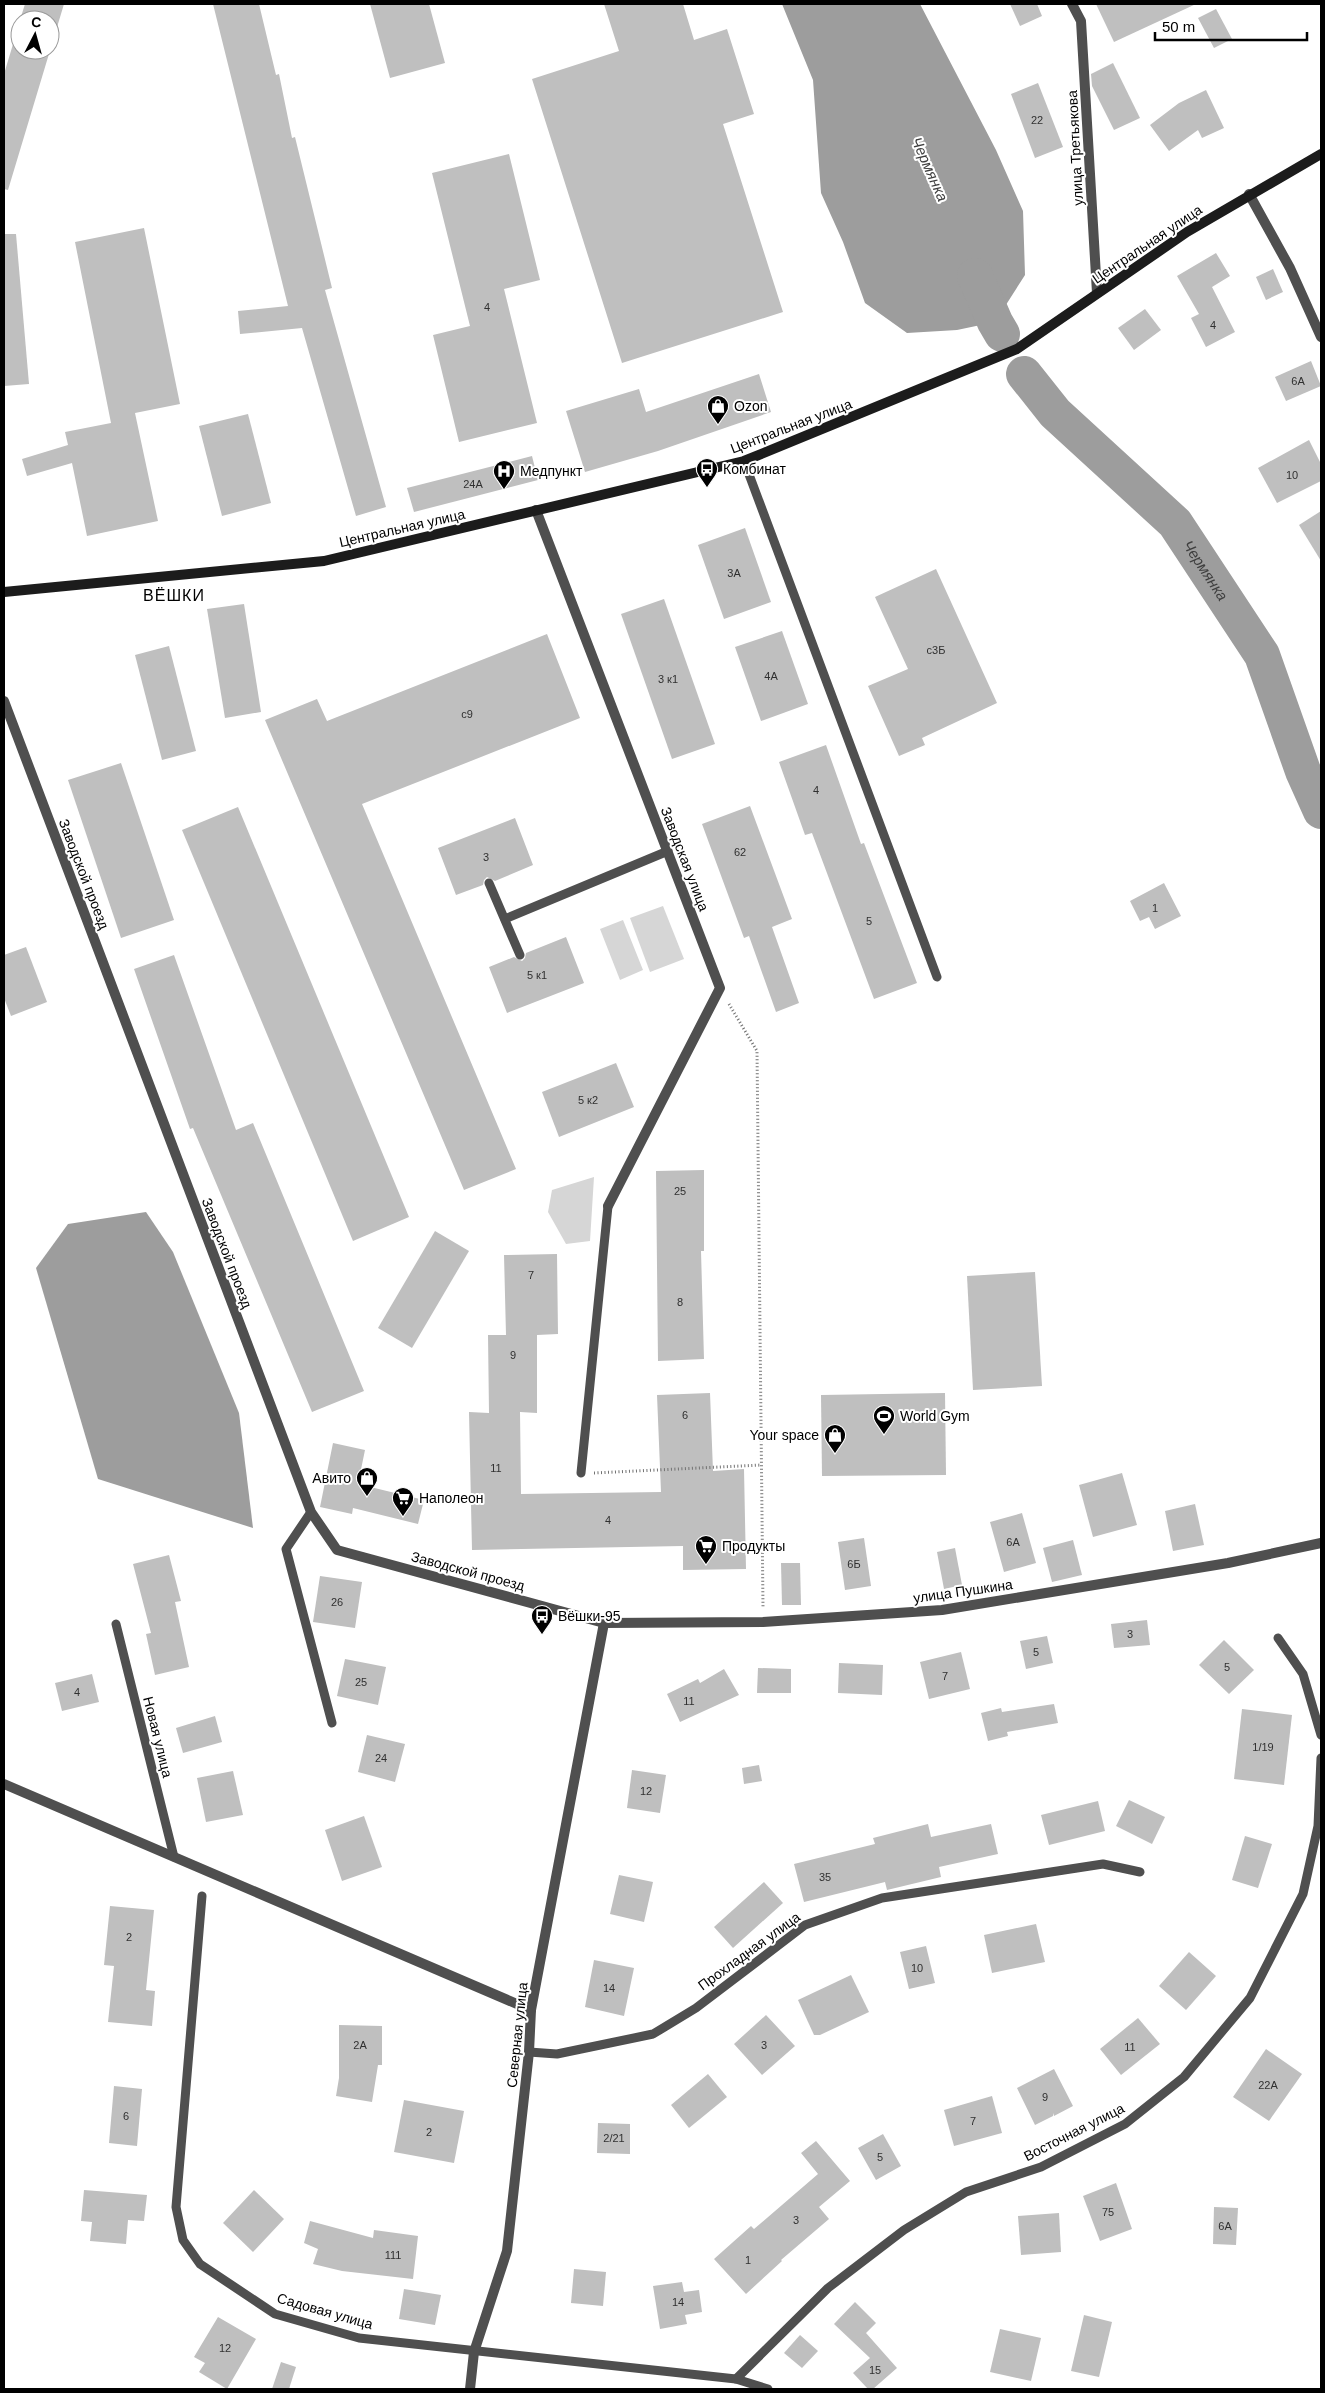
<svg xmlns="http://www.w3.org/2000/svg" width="1325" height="2393" viewBox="0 0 1325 2393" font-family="Helvetica,sans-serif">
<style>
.green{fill:#d6d6d6}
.water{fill:#9d9d9d}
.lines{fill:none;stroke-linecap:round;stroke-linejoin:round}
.river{stroke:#9d9d9d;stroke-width:36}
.building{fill:#bfbfbf}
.path{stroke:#717171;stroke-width:3;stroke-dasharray:1 2.5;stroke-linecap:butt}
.lane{stroke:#4f4f4f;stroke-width:9}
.street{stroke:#4f4f4f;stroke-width:10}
.secondary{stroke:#1c1c1c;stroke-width:10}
.labels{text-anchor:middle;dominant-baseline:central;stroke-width:4;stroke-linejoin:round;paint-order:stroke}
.number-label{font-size:11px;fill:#303030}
.street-label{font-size:14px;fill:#000;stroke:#fff}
.poi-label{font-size:14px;fill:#000;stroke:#fff;text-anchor:start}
.water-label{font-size:15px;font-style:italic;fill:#3e3e3e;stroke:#fff}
.quarter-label{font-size:16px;letter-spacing:1px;fill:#000;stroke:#fff}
</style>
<rect width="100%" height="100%" fill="#fff"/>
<g class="green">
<path d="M 663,906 L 684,959 L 650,972 L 630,918 Z"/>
<path d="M 623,920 L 643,970 L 620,980 L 600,929 Z"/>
<path d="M 594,1177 L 590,1241 L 566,1244 L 548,1212 L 552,1190 Z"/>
</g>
<g class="water">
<path d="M 782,4 L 920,4 L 996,150 L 1023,211 L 1025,275 L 995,322 L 957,330 L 907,333 L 865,303 L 843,242 L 821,193 L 813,80 Z"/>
<path d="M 146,1212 L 173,1252 L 239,1413 L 253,1528 L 98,1479 L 36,1268 L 68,1224 Z"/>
</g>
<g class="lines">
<g class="river">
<path d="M 975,276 L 995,322 L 1002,334"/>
<path id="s1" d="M 1024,374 L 1055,413 L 1175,523 L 1262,655 L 1303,771 L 1321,811"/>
</g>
</g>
<g class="building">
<path d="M 25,4 L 64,4 L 8,190 L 4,189 L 4,74 L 20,21 L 20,50 L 50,50 L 50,20 L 20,20 Z"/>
<path d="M 213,4 L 259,4 L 276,75 L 279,74 L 292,138 L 295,137 L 332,288 L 325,290 L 386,507 L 356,516 L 302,328 L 240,334 L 238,311 L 288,306 Z"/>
<path d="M 370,4 L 429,4 L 445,63 L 390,78 Z"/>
<path d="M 604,4 L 683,4 L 694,40 L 727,29 L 754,114 L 723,124 L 783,312 L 622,363 L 532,79 L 619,51 Z"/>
<path d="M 1010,4 L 1037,4 L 1042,16 L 1020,26 Z"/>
<path d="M 1096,4 L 1196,4 L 1114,42 Z"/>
<path d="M 1216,9 L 1232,39 L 1214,48 L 1198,18 Z"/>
<path d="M 1113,63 L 1140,118 L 1114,130 L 1092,86 L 1091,74 Z"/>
<path d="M 1038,83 L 1063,147 L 1035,158 L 1011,94 Z"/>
<path d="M 1206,90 L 1224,128 L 1202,138 L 1198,130 L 1169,151 L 1150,125 L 1179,103 Z"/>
<path d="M 509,154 L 540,280 L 504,289 L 537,423 L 459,442 L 433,335 L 470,326 L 432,173 Z"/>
<path d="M 144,228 L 180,404 L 135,413 L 158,521 L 87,536 L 72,463 L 27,476 L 22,459 L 68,445 L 65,432 L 111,423 L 75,242 Z"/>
<path d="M 4,234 L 16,234 L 29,384 L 4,386 Z"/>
<path d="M 1216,253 L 1230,276 L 1212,287 L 1235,332 L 1206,347 L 1191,318 L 1199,314 L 1177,276 Z"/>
<path d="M 1273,269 L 1283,292 L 1266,300 L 1256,277 Z"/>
<path d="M 1145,309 L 1161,330 L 1134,350 L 1118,328 Z"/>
<path d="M 1311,361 L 1321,386 L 1286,401 L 1275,377 Z"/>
<path d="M 759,374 L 771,412 L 658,451 L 585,472 L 566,411 L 639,389 L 646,412 Z"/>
<path d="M 248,414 L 271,503 L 222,516 L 199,426 Z"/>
<path d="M 1309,440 L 1321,464 L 1321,481 L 1277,503 L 1258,468 Z"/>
<path d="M 532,456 L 538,480 L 414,512 L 407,488 Z"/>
<path d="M 1321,511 L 1321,561 L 1299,525 Z"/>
<path d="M 745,528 L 771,602 L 724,619 L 698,545 Z"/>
<path d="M 936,569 L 997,703 L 922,738 L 925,745 L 899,756 L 868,686 L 908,669 L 875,597 Z"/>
<path d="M 664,599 L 715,744 L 672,759 L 621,614 Z"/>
<path d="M 244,604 L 261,712 L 225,718 L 207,609 Z"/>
<path d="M 782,631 L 808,704 L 761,721 L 735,647 Z"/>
<path d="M 547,634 L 580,718 L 362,804 L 516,1169 L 464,1190 L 265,720 L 317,699 L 327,721 Z"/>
<path d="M 169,646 L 196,751 L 162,760 L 135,655 Z"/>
<path d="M 826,745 L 861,844 L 864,843 L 917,983 L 874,999 L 812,833 L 805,835 L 779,762 Z"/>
<path d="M 121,763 L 174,920 L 121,938 L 68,780 Z"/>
<path d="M 750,806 L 792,919 L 772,927 L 799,1003 L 776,1012 L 749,936 L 744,938 L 702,824 Z"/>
<path d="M 238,807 L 409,1217 L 353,1241 L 182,830 Z"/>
<path d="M 515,818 L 533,865 L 495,881 L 487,877 L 484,880 L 483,885 L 456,895 L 438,848 Z"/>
<path d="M 1164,883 L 1181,916 L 1155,929 L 1149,917 L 1140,921 L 1130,901 Z"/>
<path d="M 566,937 L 584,983 L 507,1013 L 489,967 L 514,957 L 522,961 L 525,958 L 526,953 Z"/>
<path d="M 26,947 L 47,1002 L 11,1016 L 4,998 L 4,955 Z"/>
<path d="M 174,955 L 236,1130 L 253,1123 L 364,1391 L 312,1412 L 193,1128 L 190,1129 L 134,969 Z"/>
<path d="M 616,1063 L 634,1107 L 559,1137 L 542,1092 Z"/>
<path d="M 704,1170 L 704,1251 L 701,1251 L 704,1359 L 658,1361 L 656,1171 Z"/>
<path d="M 435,1231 L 469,1251 L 412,1348 L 378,1328 Z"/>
<path d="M 557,1254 L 558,1334 L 537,1335 L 537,1413 L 520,1412 L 521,1494 L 661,1492 L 657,1395 L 710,1393 L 713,1471 L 744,1469 L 746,1569 L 683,1570 L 683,1546 L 472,1550 L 469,1412 L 489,1413 L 488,1335 L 506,1335 L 504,1255 Z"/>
<path d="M 1035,1272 L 1042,1386 L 973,1390 L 967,1276 Z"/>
<path d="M 945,1393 L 946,1475 L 822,1476 L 821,1395 Z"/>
<path d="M 333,1443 L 365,1450 L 358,1484 L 424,1500 L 418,1524 L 353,1508 L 352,1514 L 320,1507 Z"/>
<path d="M 1122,1473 L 1137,1525 L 1093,1537 L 1079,1485 Z"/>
<path d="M 1195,1504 L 1204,1545 L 1173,1551 L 1165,1511 Z"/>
<path d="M 1022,1513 L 1036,1563 L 1004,1572 L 990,1522 Z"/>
<path d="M 864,1538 L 871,1586 L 845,1590 L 838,1542 Z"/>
<path d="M 1073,1540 L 1082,1575 L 1052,1582 L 1043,1548 Z"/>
<path d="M 955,1548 L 962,1585 L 944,1589 L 937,1552 Z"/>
<path d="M 169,1555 L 181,1601 L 175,1602 L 189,1667 L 155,1675 L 146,1634 L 151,1633 L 133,1564 Z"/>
<path d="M 781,1563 L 800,1563 L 801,1605 L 782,1605 Z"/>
<path d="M 320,1576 L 362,1582 L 355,1628 L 313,1622 Z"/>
<path d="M 1147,1620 L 1150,1645 L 1114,1648 L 1111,1624 Z"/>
<path d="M 1047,1636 L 1053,1663 L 1026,1669 L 1020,1641 Z"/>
<path d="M 1224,1640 L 1254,1670 L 1229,1694 L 1199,1665 Z"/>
<path d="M 961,1652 L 970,1689 L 929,1699 L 920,1662 Z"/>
<path d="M 345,1659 L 386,1667 L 378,1705 L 337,1696 Z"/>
<path d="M 839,1663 L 883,1665 L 882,1695 L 838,1693 Z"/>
<path d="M 758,1668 L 791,1669 L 791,1693 L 757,1693 Z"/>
<path d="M 724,1669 L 739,1695 L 680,1722 L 667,1694 L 698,1679 L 700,1683 Z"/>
<path d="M 92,1674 L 99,1702 L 62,1711 L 55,1683 Z"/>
<path d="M 1054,1704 L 1058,1723 L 1007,1732 L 1008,1736 L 988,1741 L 981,1713 L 1001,1708 L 1002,1712 Z"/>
<path d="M 1242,1709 L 1292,1715 L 1284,1785 L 1234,1779 Z"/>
<path d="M 215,1716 L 222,1742 L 183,1753 L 176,1728 Z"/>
<path d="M 367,1735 L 405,1744 L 395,1782 L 358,1772 Z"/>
<path d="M 759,1765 L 762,1781 L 744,1784 L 742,1768 Z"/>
<path d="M 632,1770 L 666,1775 L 660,1813 L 627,1808 Z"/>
<path d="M 233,1771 L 243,1815 L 206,1822 L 197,1778 Z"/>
<path d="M 1129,1800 L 1165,1817 L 1152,1844 L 1116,1826 Z"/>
<path d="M 1098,1801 L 1105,1831 L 1049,1845 L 1041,1815 Z"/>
<path d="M 364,1816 L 382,1867 L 342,1881 L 325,1830 Z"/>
<path d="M 928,1824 L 931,1837 L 991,1824 L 998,1854 L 939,1867 L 941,1877 L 887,1890 L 885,1882 L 804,1902 L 794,1864 L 875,1844 L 873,1838 Z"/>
<path d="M 1245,1836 L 1272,1844 L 1258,1888 L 1232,1880 Z"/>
<path d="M 619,1875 L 653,1882 L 644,1922 L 610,1914 Z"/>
<path d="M 764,1882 L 783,1903 L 733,1948 L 714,1927 Z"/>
<path d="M 110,1906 L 154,1910 L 146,1990 L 155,1991 L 152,2026 L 108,2022 L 114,1966 L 104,1965 Z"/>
<path d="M 1036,1924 L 1045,1962 L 992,1973 L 984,1935 Z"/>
<path d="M 926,1946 L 935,1983 L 909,1989 L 900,1952 Z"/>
<path d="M 1189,1952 L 1216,1976 L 1186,2010 L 1159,1986 Z"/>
<path d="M 594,1960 L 634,1968 L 624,2016 L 585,2007 Z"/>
<path d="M 851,1975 L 869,2012 L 820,2035 L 814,2035 L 798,2000 Z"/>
<path d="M 766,2015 L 795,2046 L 762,2075 L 734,2044 Z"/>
<path d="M 1138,2018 L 1160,2044 L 1121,2075 L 1100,2049 Z"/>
<path d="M 339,2025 L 382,2026 L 382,2065 L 378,2065 L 372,2102 L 336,2096 L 339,2078 Z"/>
<path d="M 1266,2049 L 1302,2074 L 1269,2121 L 1233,2097 Z"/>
<path d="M 1054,2069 L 1073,2106 L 1054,2116 L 1053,2113 L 1053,2116 L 1035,2125 L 1017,2088 Z"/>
<path d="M 708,2074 L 727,2097 L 689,2128 L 671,2105 Z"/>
<path d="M 114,2086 L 142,2089 L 137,2146 L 109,2143 Z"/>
<path d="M 992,2096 L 1002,2133 L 954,2146 L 944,2110 Z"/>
<path d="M 404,2100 L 464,2111 L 454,2163 L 394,2152 Z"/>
<path d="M 598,2123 L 630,2124 L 630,2154 L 597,2153 Z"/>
<path d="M 883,2134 L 901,2166 L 876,2180 L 858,2148 Z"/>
<path d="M 816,2141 L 850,2181 L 819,2207 L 829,2219 L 781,2260 L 782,2261 L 746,2294 L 714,2259 L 751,2226 L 754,2229 L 818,2174 L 801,2153 Z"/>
<path d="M 1116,2183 L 1132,2229 L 1100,2241 L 1083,2196 Z"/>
<path d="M 84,2190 L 147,2195 L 144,2221 L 128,2220 L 126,2244 L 90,2241 L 92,2222 L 81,2221 Z"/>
<path d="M 254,2190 L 284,2219 L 253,2252 L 223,2223 Z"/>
<path d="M 1214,2207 L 1238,2208 L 1236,2245 L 1213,2244 Z"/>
<path d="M 1059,2213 L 1061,2252 L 1021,2255 L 1018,2216 Z"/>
<path d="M 310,2221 L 373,2238 L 374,2230 L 418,2236 L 413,2279 L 342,2271 L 313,2264 L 318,2249 L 304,2243 Z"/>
<path d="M 574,2269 L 606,2272 L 603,2306 L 571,2303 Z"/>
<path d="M 682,2282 L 684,2292 L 699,2290 L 702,2312 L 685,2315 L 687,2324 L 660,2329 L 653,2286 Z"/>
<path d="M 404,2289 L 441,2295 L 435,2325 L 399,2319 Z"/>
<path d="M 855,2302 L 876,2323 L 866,2333 L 897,2368 L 873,2389 L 868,2389 L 853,2373 L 870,2358 L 834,2324 Z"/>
<path d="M 1084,2315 L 1112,2322 L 1099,2377 L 1071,2371 Z"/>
<path d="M 218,2317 L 256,2339 L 227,2389 L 199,2372 L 205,2363 L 194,2357 Z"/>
<path d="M 1000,2329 L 1041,2338 L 1031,2381 L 990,2372 Z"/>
<path d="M 800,2335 L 818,2351 L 802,2368 L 784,2353 Z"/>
<path d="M 281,2362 L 296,2367 L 289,2389 L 272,2389 Z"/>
</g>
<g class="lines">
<g class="path">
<path d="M 729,1004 L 757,1051 L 763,1607"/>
<path d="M 594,1473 L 761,1465"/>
</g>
<g class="lane">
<path d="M 744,461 L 937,977"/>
<path d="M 489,883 L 520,955"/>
<path d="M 505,919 L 668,851"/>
<path d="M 581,1473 L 608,1206"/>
<path d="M 311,1512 L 286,1549 L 332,1723"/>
<path d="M 116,1624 L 174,1857"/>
<path d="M 1278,1638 L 1303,1674 L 1321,1735"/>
<path d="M 202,1896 L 176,2207 L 183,2240 L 200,2264 L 275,2314 L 359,2338 L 736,2379 L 768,2389"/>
<path d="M 529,2052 L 557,2054 L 653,2034 L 696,2008 L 805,1925 L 882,1898 L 1103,1864 L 1140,1872"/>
<path d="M 736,2379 L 828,2288 L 904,2230 L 966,2192 L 1041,2167 L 1125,2124 L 1184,2077 L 1250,1998 L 1303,1894 L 1318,1826 L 1321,1758"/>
</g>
<g class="street">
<path d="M 1072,4 L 1081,21 L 1097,293"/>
<path d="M 1249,194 L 1290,268 L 1321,337"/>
<path d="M 536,510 L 720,988 L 608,1206"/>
<path d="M 4,701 L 311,1512 L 337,1550 L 604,1623 L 763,1622 L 942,1610 L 1228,1563 L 1321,1543"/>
<path d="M 4,1784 L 531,2010"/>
<path d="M 470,2389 L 474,2352 L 507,2251 L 529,2052 L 531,2010 L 604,1623"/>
</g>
<path class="secondary" d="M 4,592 L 324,561 L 744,461 L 1017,349 L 1187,232 L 1321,154"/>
</g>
<defs>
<g id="shop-pin" transform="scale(1.125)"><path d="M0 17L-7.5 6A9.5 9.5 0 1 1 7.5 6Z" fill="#000" stroke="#fff"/><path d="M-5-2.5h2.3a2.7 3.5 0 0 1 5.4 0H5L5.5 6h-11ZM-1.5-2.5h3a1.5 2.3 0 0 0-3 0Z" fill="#fff"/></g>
<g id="bus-pin" transform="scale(1.125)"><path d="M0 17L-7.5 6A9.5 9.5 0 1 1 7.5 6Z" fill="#000" stroke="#fff"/><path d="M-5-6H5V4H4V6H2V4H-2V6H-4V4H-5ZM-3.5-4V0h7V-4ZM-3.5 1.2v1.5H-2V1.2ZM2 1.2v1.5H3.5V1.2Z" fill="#fff"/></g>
<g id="hospital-pin" transform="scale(1.125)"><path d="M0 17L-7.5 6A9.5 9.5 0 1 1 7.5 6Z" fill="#000" stroke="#fff"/><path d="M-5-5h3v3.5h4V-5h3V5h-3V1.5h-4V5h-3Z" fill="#fff"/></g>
<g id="stadium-pin" transform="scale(1.125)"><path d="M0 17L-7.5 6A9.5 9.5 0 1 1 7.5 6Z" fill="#000" stroke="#fff"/><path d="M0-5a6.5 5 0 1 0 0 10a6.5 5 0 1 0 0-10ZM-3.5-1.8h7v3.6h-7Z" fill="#fff"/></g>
<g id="supermarket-pin" transform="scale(1.125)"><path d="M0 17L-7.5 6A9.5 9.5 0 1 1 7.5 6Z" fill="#000" stroke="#fff"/><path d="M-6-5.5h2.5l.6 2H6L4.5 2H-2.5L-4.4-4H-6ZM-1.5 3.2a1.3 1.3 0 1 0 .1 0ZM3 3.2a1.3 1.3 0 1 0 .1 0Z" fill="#fff"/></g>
</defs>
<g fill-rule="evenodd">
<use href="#shop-pin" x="718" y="406"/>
<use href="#bus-pin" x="707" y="469"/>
<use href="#hospital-pin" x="504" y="471"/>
<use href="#stadium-pin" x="884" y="1416"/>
<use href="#shop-pin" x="835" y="1435"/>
<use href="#shop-pin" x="367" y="1478"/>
<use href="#supermarket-pin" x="403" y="1498"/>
<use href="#supermarket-pin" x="706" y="1546"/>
<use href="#bus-pin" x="542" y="1616"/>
</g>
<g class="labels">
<g class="number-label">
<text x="1037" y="120">22</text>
<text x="487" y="307">4</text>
<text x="1213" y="325">4</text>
<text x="1298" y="381">6А</text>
<text x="1292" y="475">10</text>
<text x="473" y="484">24А</text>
<text x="734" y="573">3А</text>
<text x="936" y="650">с3Б</text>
<text x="771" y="676">4А</text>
<text x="668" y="679">3 к1</text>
<text x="467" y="714">с9</text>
<text x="816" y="790">4</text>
<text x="740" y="852">62</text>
<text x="486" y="857">3</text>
<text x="1155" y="908">1</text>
<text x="869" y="921">5</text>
<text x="537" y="975">5 к1</text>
<text x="588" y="1100">5 к2</text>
<text x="680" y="1191">25</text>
<text x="531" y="1275">7</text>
<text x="680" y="1302">8</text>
<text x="513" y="1355">9</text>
<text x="685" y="1415">6</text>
<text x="496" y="1468">11</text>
<text x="608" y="1520">4</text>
<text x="1013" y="1542">6А</text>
<text x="854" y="1564">6Б</text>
<text x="337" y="1602">26</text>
<text x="1130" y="1634">3</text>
<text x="1036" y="1652">5</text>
<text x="1227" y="1667">5</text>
<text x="945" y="1676">7</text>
<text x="361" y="1682">25</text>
<text x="77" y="1692">4</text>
<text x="689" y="1701">11</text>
<text x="1263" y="1747">1/19</text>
<text x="381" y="1758">24</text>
<text x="646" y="1791">12</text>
<text x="825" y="1877">35</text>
<text x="129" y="1937">2</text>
<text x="917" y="1968">10</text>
<text x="609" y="1988">14</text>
<text x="360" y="2045">2А</text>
<text x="764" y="2045">3</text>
<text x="1130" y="2047">11</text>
<text x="1268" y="2085">22А</text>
<text x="1045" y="2097">9</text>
<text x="126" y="2116">6</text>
<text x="973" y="2121">7</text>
<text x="429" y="2132">2</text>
<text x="614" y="2138">2/21</text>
<text x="880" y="2157">5</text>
<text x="1108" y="2212">75</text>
<text x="796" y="2220">3</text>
<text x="1225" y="2226">6А</text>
<text x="393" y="2255">111</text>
<text x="748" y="2260">1</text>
<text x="678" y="2302">14</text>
<text x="225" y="2348">12</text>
<text x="875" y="2370">15</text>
</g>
<g class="street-label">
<text transform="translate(1075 148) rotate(-93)">улица Третьякова</text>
<text transform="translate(1147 244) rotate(-34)">Центральная улица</text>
<text transform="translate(791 426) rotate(-21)">Центральная улица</text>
<text transform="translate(402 528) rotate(-13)">Центральная улица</text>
<text transform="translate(685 859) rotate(69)">Заводская улица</text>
<text transform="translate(84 874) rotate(69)">Заводской проезд</text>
<text transform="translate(227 1253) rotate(69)">Заводской проезд</text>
<text transform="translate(468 1571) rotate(15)">Заводской проезд</text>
<text transform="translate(963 1591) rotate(-8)">улица Пушкина</text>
<text transform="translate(158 1737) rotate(76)">Новая улица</text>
<text transform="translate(749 1951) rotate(-36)">Прохладная улица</text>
<text transform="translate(517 2035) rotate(-84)">Северная улица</text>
<text transform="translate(1074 2132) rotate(-27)">Восточная улица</text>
<text transform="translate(325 2311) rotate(16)">Садовая улица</text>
</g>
<g class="poi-label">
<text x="734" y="406">Ozon</text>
<text x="723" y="469">Комбинат</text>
<text x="520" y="471">Медпункт</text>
<text x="900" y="1416">World Gym</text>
<text x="819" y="1435" text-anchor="end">Your space</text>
<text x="351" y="1478" text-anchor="end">Авито</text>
<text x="419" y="1498">Наполеон</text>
<text x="722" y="1546">Продукты</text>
<text x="558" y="1616">Вёшки-95</text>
</g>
<g class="water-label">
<text transform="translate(930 169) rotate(66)">Чермянка</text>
<text stroke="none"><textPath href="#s1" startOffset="269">Чермянка</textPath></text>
</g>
<g class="quarter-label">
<text x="174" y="595">ВЁШКИ</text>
</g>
</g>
<rect width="1325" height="2393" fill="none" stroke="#000000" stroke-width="10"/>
<g transform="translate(35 35) rotate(6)"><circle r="24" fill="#ffffff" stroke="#999999"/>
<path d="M0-4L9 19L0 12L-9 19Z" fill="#000000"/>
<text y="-8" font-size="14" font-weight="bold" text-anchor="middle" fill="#000000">С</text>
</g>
<path d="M1155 32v8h152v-8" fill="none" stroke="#000000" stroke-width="2.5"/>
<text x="1162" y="32" font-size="15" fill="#000000" stroke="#ffffff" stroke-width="4" paint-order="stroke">50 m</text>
</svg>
